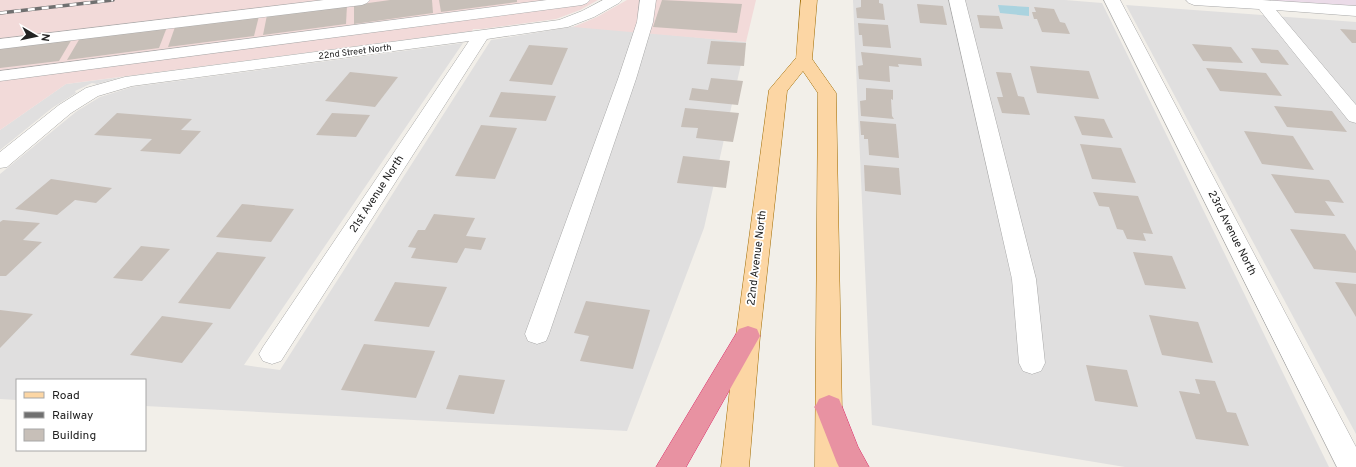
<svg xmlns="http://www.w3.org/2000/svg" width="1356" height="467" viewBox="0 0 1356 467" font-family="Overpass,sans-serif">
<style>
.residential{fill:#e0dfdf}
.commercial{fill:#f2dad9}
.industrial{fill:#ebdbe8}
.water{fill:#aad3df}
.building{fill:#c7bfb8}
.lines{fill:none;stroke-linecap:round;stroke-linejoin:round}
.minor-casing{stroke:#a9a9a9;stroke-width:1}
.major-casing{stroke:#a06b00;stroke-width:1}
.highway-casing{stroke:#dc2a67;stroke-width:1}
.minor{fill:#fff;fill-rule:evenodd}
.major{fill:#fcd6a4;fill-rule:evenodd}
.highway{fill:#e892a2;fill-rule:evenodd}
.rail-casing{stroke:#707070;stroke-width:3.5}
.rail{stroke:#fff;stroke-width:2.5;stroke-dasharray:7;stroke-linecap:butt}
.labels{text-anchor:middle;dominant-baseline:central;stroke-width:3.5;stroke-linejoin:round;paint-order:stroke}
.far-street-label{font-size:9px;fill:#222;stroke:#fff}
.street-label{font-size:11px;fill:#222;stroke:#fff}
</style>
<rect width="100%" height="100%" fill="#f2efe9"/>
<g class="residential">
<path d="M 853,0 L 1065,0 L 1102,3 L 1329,467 L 1125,467 L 872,425 Z"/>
<path d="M 1126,5 L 1356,22 L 1356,434 Z"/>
<path d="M 577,26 L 746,42 L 704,228 L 627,431 L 145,406 L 145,380 L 17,380 L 17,400 L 0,399 L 0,174 L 77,111 L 100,97 L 132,87 L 463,43 L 244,365 L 280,370 L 491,40 Z"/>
<path d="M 122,77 L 97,84 L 92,83 L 75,91 L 76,93 L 52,108 L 0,150 L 0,130 L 66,84 Z"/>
</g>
<g class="commercial">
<path d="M 0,0 L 598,0 L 580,10 L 556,19 L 482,29 L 473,29 L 472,31 L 66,84 L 0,130 Z"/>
<path d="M 627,0 L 756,0 L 746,42 L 573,27 L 597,17 Z"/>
</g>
<path class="industrial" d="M 1261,0 L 1356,0 L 1356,6 Z"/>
<path class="water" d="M 998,5 L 1029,7 L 1029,16 L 1000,13 Z"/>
<g class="building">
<path d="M 390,0 L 432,0 L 433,13 L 354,24 L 354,5 Z"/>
<path d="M 439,0 L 517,0 L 517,2 L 441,12 Z"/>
<path d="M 662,0 L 742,4 L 737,33 L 653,27 Z"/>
<path d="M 861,0 L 879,0 L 879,3 L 883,4 L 885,20 L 857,18 L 856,8 L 861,7 Z"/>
<path d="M 917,4 L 943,6 L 947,25 L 920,23 Z"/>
<path d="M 347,5 L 346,24 L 263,35 L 267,15 Z"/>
<path d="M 1034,7 L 1054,9 L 1060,22 L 1065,23 L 1070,34 L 1042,32 L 1037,19 L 1034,19 L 1032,12 L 1036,12 Z"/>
<path d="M 977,15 L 999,16 L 1003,29 L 980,28 Z"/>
<path d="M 259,16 L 254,36 L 168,47 L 175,27 Z"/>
<path d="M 858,23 L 888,25 L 891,48 L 863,46 L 862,35 L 859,35 Z"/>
<path d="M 167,27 L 159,48 L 67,60 L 80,38 Z"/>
<path d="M 1340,29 L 1356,30 L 1356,43 L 1352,43 Z"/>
<path d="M 72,39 L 59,61 L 0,68 L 0,48 Z"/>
<path d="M 711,41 L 746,43 L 744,66 L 707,64 Z"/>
<path d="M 1192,44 L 1231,47 L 1243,63 L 1203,61 Z"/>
<path d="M 529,45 L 568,48 L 552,85 L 509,81 Z"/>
<path d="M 1251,48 L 1278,50 L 1289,65 L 1261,63 Z"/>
<path d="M 861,52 L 921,58 L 922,66 L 898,64 L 899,67 L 889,66 L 890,82 L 859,79 L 858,66 L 863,65 Z"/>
<path d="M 1030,66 L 1089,71 L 1099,99 L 1037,93 Z"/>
<path d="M 1206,68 L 1266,73 L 1282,96 L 1220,91 Z"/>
<path d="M 350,72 L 398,77 L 375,107 L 325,101 Z"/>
<path d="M 996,72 L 1011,73 L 1018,96 L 1024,97 L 1030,115 L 1002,113 L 997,97 L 1003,97 Z"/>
<path d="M 711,78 L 743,81 L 738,105 L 689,100 L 692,88 L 708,90 Z"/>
<path d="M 866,88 L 893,90 L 893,100 L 891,99 L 892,116 L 894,119 L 861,116 L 860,101 L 866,100 Z"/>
<path d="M 501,92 L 556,96 L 546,121 L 489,117 Z"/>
<path d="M 1274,106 L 1332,111 L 1347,132 L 1287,127 Z"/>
<path d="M 685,108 L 739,113 L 733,142 L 696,138 L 698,128 L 681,127 Z"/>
<path d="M 117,113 L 192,119 L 181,130 L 201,131 L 180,154 L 140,151 L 152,139 L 94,135 Z"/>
<path d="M 332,113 L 370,115 L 356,137 L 316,135 Z"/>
<path d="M 1074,116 L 1104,119 L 1113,138 L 1082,135 Z"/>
<path d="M 860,121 L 896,124 L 899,158 L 869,155 L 868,139 L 864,139 L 864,135 L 861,135 Z"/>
<path d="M 481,125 L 517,128 L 495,179 L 455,176 Z"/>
<path d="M 1244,131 L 1293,136 L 1314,170 L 1262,164 Z"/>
<path d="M 1080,144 L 1121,148 L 1136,183 L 1092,179 Z"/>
<path d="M 683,156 L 730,161 L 726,188 L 677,183 Z"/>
<path d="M 864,165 L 899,168 L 901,195 L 865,191 Z"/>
<path d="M 1271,174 L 1329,180 L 1344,203 L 1325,201 L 1335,216 L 1295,213 Z"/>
<path d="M 51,179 L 112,188 L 96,203 L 75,200 L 57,215 L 15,209 Z"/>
<path d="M 1093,192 L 1138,196 L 1153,234 L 1143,233 L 1146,241 L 1127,239 L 1123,230 L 1117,229 L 1109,207 L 1099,206 Z"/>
<path d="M 242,204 L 294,209 L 271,242 L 216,237 Z"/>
<path d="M 434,214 L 475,218 L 466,236 L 486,238 L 481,250 L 465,248 L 457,263 L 411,258 L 416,248 L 408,247 L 418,230 L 425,230 Z"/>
<path d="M 3,220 L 40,223 L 23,240 L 42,242 L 6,276 L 0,276 L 0,222 Z"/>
<path d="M 1290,229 L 1345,234 L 1356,251 L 1356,273 L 1314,269 Z"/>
<path d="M 141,246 L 170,249 L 142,281 L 113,278 Z"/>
<path d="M 217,252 L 266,257 L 230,309 L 178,303 Z"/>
<path d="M 1133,252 L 1172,256 L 1186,289 L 1145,285 Z"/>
<path d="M 395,282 L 447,287 L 429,327 L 374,321 Z"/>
<path d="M 1335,282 L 1356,284 L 1356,317 Z"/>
<path d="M 586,301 L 650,310 L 633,369 L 580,361 L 589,336 L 574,333 Z"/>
<path d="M 0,310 L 33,314 L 0,348 Z"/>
<path d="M 1149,315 L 1198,322 L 1213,363 L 1162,355 Z"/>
<path d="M 162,316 L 213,323 L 182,363 L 130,355 Z"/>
<path d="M 364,344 L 435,351 L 416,398 L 341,390 Z"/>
<path d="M 1086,365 L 1127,370 L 1138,407 L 1095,401 Z"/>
<path d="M 459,375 L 505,380 L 494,414 L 446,409 Z"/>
<path d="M 1195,379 L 1215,381 L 1227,412 L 1236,413 L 1249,446 L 1196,439 L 1179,391 L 1200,394 Z"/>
</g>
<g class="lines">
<g class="minor-casing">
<g id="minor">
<path d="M 324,0 L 370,0 L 367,3 L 362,5 L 0,49 L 0,39 Z"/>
<path d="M 547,0 L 590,0 L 587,3 L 582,5 L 0,81 L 0,71 Z"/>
<path d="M 603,0 L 622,0 L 619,3 L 594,17 L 568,27 L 487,39 L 281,361 L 272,364 L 263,361 L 259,354 L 263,347 L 469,41 L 132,86 L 98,96 L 71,113 L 7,167 L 0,168 L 0,152 L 59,105 L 86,88 L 125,77 L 559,20 L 582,11 Z"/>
<path d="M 640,0 L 656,0 L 653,22 L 636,79 L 549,334 L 546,341 L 537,344 L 528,341 L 525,334 L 618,79 L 637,22 Z"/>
<path d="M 949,0 L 965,0 L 1036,279 L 1045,363 L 1041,371 L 1032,374 L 1023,371 L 1019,363 L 1012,279 Z"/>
<path d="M 1104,0 L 1120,0 L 1356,447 L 1356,467 L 1337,467 Z"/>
<path d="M 1186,0 L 1262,0 L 1356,6 L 1356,16 L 1276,10 L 1356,105 L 1356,123 L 1349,121 L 1259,9 L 1194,5 L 1189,3 Z"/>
</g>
</g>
<g class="major-casing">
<path id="major" d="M 801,0 L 817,0 L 812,59 L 836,93 L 843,467 L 815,467 L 818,93 L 803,71 L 787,91 L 760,336 L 749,467 L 721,467 L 736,336 L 769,90 L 796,58 Z"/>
</g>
<g class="highway-casing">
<g id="highway">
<path d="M 748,326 L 757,329 L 760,336 L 686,467 L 656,467 L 739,329 Z"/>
<path d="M 829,395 L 839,399 L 858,447 L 869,467 L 839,467 L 837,463 L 815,407 L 819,399 Z"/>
</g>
</g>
<use href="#minor" class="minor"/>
<use href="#major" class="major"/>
<use href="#highway" class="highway"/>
<g class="rail-casing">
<path id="rail" d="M 0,13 L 113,0"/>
</g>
<use href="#rail" class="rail"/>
</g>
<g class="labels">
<g class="far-street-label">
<text transform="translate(355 52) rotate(-7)">22nd Street North</text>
</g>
<g class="street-label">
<text transform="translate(377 194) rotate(-57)">21st Avenue North</text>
<text transform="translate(1232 233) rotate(63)">23rd Avenue North</text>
<text transform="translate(757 258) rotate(-83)">22nd Avenue North</text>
</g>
</g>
<rect x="16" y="379" width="130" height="72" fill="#ffffff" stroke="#a7a7a7"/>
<rect x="24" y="392" width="20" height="6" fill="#fcd6a4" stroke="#a7a7a7"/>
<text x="52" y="399" font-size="12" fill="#222222">Road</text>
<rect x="24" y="412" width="20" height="6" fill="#707070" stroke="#a7a7a7"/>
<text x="52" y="419" font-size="12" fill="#222222">Railway</text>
<rect x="24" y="429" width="20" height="12" fill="#c7bfb8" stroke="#a7a7a7"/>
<text x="52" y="439" font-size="12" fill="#222222">Building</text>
<g transform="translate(36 36) rotate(99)" stroke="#ffffff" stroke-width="3" paint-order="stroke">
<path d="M0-3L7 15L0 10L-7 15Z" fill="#222222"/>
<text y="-6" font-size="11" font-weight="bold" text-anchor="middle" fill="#222222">N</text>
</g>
</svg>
